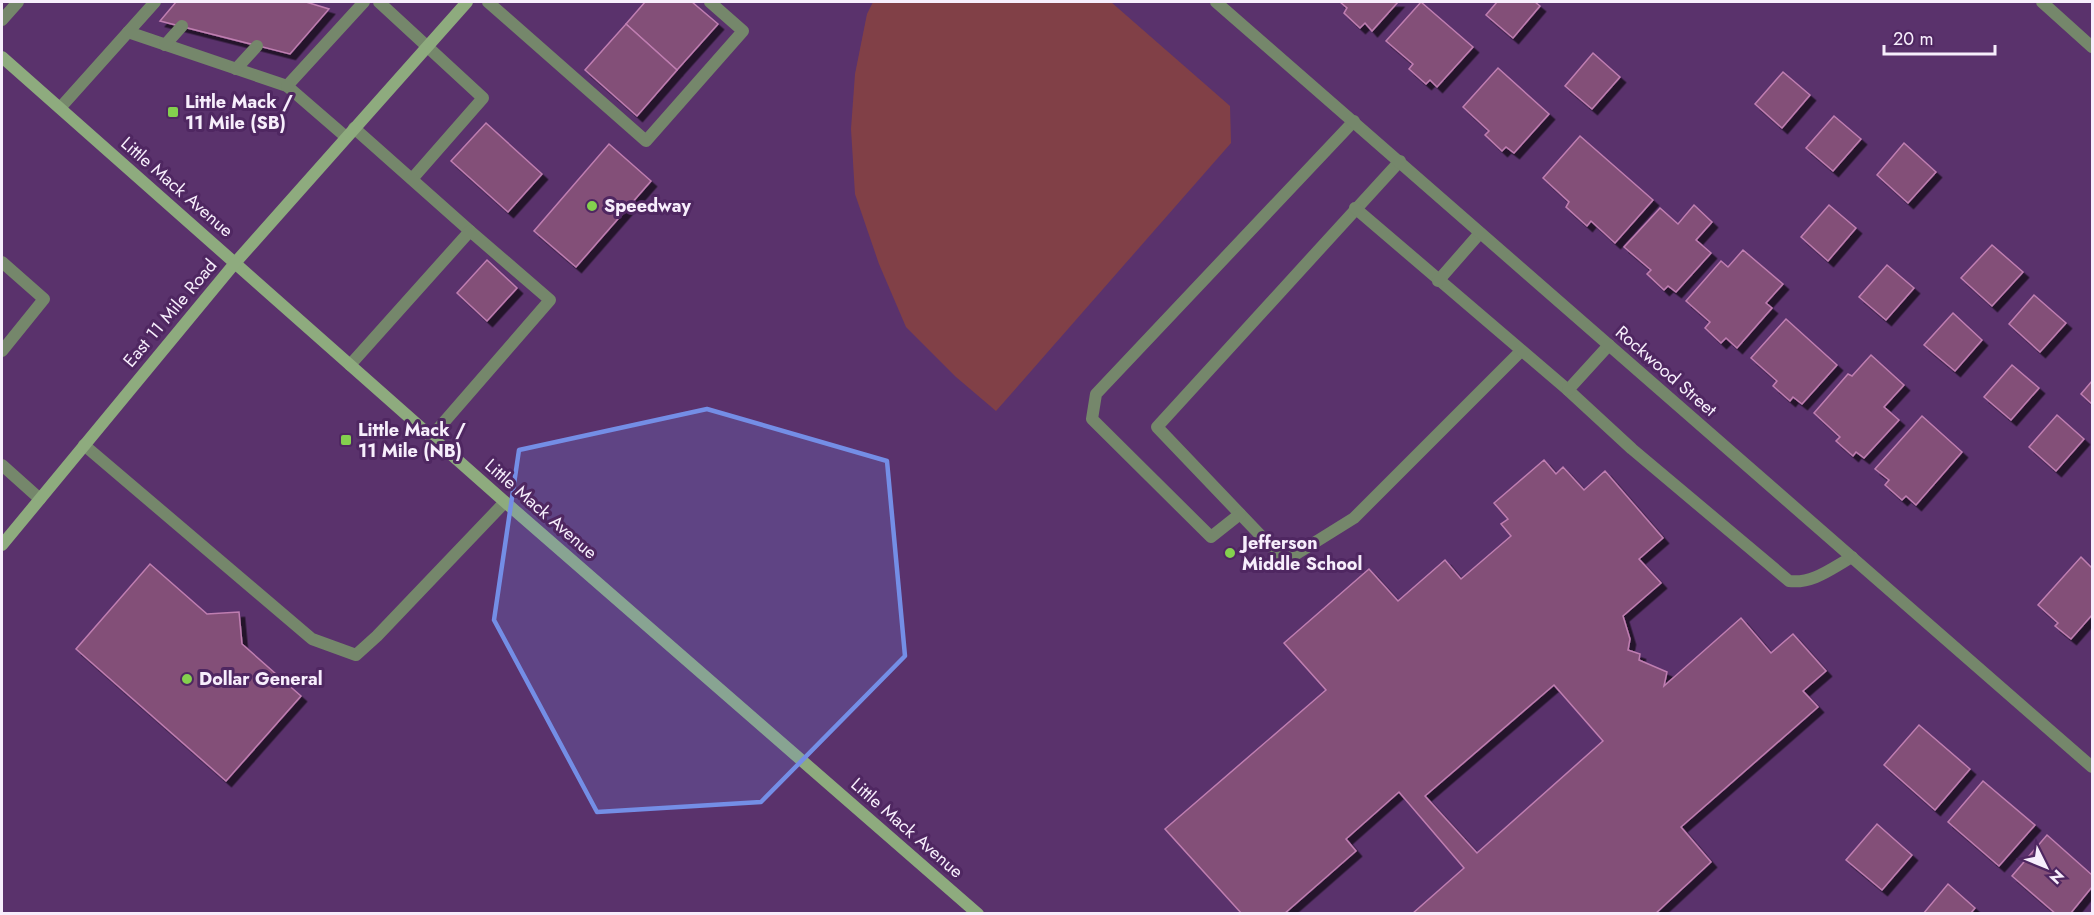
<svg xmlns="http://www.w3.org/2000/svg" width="2094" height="915" viewBox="0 0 2094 915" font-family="Jost,sans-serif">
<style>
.green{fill:#814047}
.building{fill:#834f78;stroke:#bf7eb1;stroke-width:1.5;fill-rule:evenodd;filter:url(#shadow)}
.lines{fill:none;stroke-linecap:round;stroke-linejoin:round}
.lane{stroke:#75876b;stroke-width:12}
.street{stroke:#75876b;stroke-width:12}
.secondary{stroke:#8eab7e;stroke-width:12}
.marked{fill:#748ee6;fill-opacity:0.2;stroke:#748ee6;stroke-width:4.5;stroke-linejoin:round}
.poi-dot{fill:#84d04e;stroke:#4f2761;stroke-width:2}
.labels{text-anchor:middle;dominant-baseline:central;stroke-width:6;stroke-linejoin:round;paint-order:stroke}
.poi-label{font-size:18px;font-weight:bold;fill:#f7eefc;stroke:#4f2761;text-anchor:start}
.street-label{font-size:18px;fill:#f7eefc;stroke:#4f2761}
</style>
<defs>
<filter id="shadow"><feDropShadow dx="5.5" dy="5.5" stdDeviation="0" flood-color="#0009"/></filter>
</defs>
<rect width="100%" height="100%" fill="#5a326c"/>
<path class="green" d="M 873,2 L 1111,2 L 1230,106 L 1231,143 L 996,411 L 956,377 L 906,327 L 879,264 L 855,194 L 851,129 L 855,74 L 867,14 Z"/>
<g class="building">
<path d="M 176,2 L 306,2 L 329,9 L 290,54 L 160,21 Z"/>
<path d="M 645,2 L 692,2 L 718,24 L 677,70 L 626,24 Z"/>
<path d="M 1340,2 L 1398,2 L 1372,31 L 1365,23 L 1360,28 L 1344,13 L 1347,8 Z"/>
<path d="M 1421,2 L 1473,47 L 1437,87 L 1430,80 L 1426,84 L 1409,69 L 1413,64 L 1386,41 Z"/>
<path d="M 1497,2 L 1535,2 L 1540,6 L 1513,38 L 1486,15 Z"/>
<path d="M 626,24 L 677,70 L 637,116 L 585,70 Z"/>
<path d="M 1593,53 L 1620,77 L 1592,109 L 1565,86 Z"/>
<path d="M 1498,68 L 1549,114 L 1514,153 L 1506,147 L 1502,151 L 1485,135 L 1489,131 L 1463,107 Z"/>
<path d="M 1783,72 L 1810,95 L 1782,128 L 1755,104 Z"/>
<path d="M 1834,116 L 1861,139 L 1833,171 L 1806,148 Z"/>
<path d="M 486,123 L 542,174 L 508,212 L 451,161 Z"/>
<path d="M 1580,136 L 1653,200 L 1615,243 L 1591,221 L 1587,226 L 1566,207 L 1569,202 L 1543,178 Z"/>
<path d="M 1904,143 L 1936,172 L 1908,203 L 1877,175 Z"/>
<path d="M 609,144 L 651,181 L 576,267 L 534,231 Z"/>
<path d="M 1694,205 L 1712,222 L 1696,240 L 1711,253 L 1676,292 L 1668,286 L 1664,290 L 1647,274 L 1651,270 L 1624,247 L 1660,208 L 1678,224 Z"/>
<path d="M 1829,205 L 1856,228 L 1828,261 L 1801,237 Z"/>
<path d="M 1992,245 L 2023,272 L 1992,306 L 1961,278 Z"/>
<path d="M 1743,250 L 1783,284 L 1766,303 L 1772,308 L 1737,348 L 1726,338 L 1721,343 L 1705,328 L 1710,322 L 1686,301 L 1721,261 L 1728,267 Z"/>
<path d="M 487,260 L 517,288 L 487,321 L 457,293 Z"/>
<path d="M 1887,265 L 1914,288 L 1886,320 L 1859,297 Z"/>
<path d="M 2034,295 L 2066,323 L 2040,352 L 2009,324 Z"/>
<path d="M 1953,313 L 1982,340 L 1955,371 L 1924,345 Z"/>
<path d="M 1786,319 L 1837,365 L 1802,404 L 1793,397 L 1790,401 L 1773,386 L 1777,381 L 1751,358 Z"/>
<path d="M 1871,355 L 1904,385 L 1884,407 L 1899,420 L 1864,458 L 1856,452 L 1853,456 L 1836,441 L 1840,437 L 1814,413 L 1848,374 L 1852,376 Z"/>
<path d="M 2012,365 L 2039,388 L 2011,420 L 1984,397 Z"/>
<path d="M 2092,381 L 2092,404 L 2081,394 Z"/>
<path d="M 2057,415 L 2084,439 L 2056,471 L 2029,447 Z"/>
<path d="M 1922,416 L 1962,452 L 1916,505 L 1906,496 L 1902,500 L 1885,485 L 1889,480 L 1875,469 Z"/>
<path d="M 1544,460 L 1556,474 L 1563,467 L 1584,490 L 1605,471 L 1663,538 L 1639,559 L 1661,583 L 1623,616 L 1630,639 L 1628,650 L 1640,654 L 1639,660 L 1667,672 L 1664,686 L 1741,618 L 1771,653 L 1793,634 L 1826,671 L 1803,691 L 1818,707 L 1681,827 L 1711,862 L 1655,914 L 1412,914 L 1464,868 L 1399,792 L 1346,839 L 1356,851 L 1284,914 L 1242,914 L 1165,829 L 1326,690 L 1284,643 L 1369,569 L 1398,601 L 1445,560 L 1461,579 L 1511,536 L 1501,524 L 1508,519 L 1494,503 ZM 1554,685 L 1603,741 L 1477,853 L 1425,796 Z"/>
<path d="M 2081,557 L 2092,568 L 2092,615 L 2071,639 L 2055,626 L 2058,623 L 2038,605 Z"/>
<path d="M 150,564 L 207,614 L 239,612 L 242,644 L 301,696 L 226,781 L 76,649 Z"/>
<path d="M 1919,725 L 1970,769 L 1935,810 L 1884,765 Z"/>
<path d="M 1983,781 L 2035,825 L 1999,866 L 1948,822 Z"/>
<path d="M 1877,824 L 1912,855 L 1882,890 L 1846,860 Z"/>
<path d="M 2047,835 L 2092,875 L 2092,887 L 2070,914 L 2056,914 L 2012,876 Z"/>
<path d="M 1948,884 L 1975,908 L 1970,914 L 1923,914 Z"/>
</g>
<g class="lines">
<g class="lane">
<path d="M 379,2 L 483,98 L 412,179"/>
<path d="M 488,2 L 646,141 L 743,31 L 710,2"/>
<path d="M 2,20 L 18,2"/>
<path d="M 128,32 L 287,86 L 346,137"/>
<path d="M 165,45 L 182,26"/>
<path d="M 236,69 L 257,46"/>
<path d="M 287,86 L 364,2"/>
<path d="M 60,108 L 155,2"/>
<path d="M 354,128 L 470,231"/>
<path d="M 1400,161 L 1157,427 L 1285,561 L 1354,518 L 1521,351"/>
<path d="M 1355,208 L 1568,390 L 1632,449 L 1789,581 C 1813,584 1832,568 1852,557"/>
<path d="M 2,262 L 44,299 L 2,351"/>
<path d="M 1438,281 L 1480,233"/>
<path d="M 350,365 L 470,231 L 550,300 L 431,437"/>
<path d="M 1568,390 L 1609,345"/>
<path d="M 84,445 L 312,639 L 356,655 L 377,636 L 505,502"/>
<path d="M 2,465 L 40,499"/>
<path d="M 1240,514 L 1211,537 L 1092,419 L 1096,394 L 1354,121"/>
</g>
<g class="street">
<path d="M 1216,2 L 2092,767"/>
<path d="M 2042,2 L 2092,47"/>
</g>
<g class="secondary">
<path d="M 2,57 L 505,502 L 978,914"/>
<path d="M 2,545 L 235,263 L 467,2"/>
</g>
</g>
<path class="marked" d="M 707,409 L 887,461 L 905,656 L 761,802 L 597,812 L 494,620 L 519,450 Z"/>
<g class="poi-dot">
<rect x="167" y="106" width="12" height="12" rx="3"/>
<circle cx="592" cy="206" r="6"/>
<rect x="340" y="434" width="12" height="12" rx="3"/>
<circle cx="1230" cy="553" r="6"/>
<circle cx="187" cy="679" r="6"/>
</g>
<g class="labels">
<g class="poi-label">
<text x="185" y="102">Little Mack /<tspan x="185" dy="21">11 Mile (SB)</tspan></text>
<text x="604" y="206">Speedway</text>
<text x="358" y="430">Little Mack /<tspan x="358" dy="21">11 Mile (NB)</tspan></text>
<text x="1242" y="543">Jefferson<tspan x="1242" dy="21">Middle School</tspan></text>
<text x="199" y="679">Dollar General</text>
</g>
<g class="street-label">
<text transform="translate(177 187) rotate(41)">Little Mack Avenue</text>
<text transform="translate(170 313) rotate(-50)">East 11 Mile Road</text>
<text transform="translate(1666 371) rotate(41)">Rockwood Street</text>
<text transform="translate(541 509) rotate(41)">Little Mack Avenue</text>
<text transform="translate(907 828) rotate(41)">Little Mack Avenue</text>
</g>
</g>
<rect width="2094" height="915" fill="none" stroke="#f7eefc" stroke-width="6"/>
<g transform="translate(2046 867) rotate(133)" stroke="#4f2761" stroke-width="4.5" paint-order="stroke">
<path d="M0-4.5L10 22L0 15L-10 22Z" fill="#f7eefc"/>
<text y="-9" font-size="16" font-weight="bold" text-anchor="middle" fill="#f7eefc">N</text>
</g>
<path d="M1884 45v9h111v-9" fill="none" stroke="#f7eefc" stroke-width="3"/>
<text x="1893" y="45" font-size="18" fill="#f7eefc" stroke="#4f2761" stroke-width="4.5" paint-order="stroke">20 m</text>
</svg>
